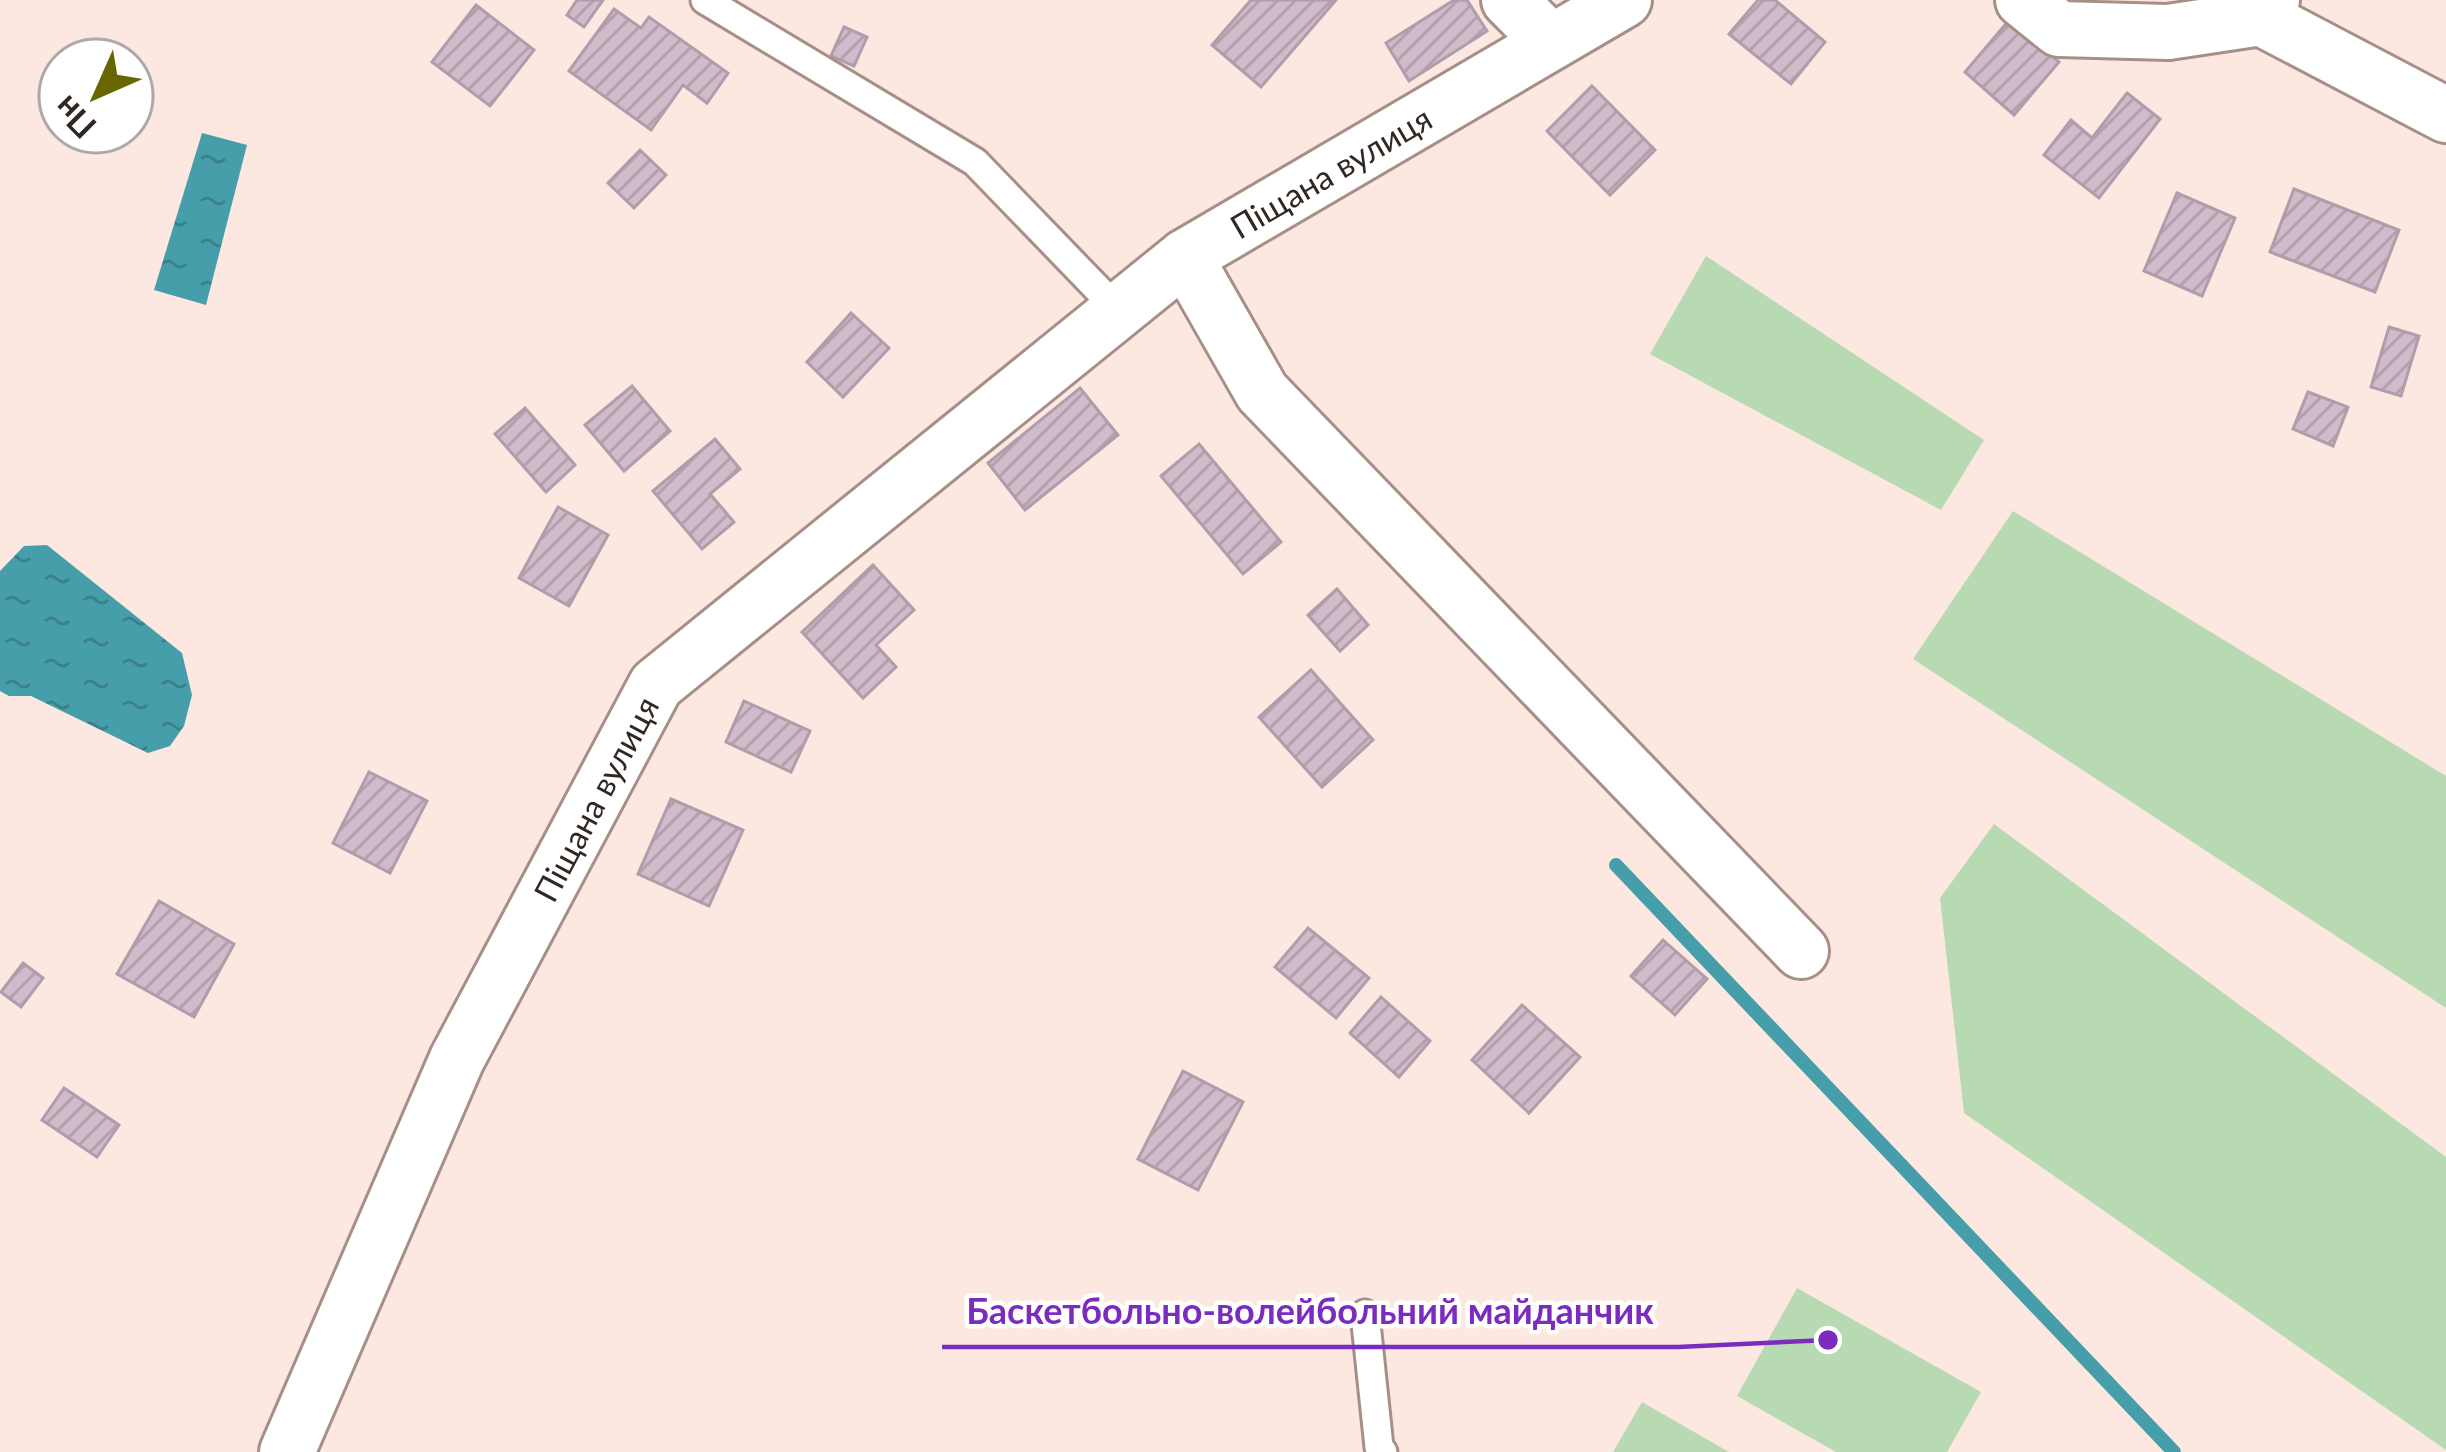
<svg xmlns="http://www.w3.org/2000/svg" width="2446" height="1452" viewBox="0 0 2446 1452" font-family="Lato,sans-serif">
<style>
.green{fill:#b8dab2}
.water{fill:url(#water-ripples)}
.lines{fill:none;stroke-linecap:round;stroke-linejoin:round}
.stream{stroke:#469eaa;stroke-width:14}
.building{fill:url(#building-hatch);stroke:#b09caa;stroke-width:3}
.lane-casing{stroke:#a68f87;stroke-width:33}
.street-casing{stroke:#a68f87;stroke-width:60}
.lane{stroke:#fff;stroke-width:27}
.street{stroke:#fff;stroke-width:54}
.labels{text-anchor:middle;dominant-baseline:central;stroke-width:9;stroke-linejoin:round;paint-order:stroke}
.street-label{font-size:33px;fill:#312824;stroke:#fff}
.leader{fill:none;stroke:#7b2cbf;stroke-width:4.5}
.callout-dot{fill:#7b2cbf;stroke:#fff;stroke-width:4.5}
.callout-label{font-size:36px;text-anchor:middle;font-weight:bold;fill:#7b2cbf;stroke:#fff;stroke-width:9;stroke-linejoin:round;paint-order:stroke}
</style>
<defs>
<pattern id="water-ripples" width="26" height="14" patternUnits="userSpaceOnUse" patternTransform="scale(3)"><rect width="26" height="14" fill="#469eaa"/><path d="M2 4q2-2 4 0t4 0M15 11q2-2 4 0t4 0" fill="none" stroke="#3b818a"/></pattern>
<pattern id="building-hatch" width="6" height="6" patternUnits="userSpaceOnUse" patternTransform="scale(3)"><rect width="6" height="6" fill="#cfbbca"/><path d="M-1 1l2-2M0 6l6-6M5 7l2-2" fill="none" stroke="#b2a1ad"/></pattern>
</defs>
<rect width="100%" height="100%" fill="#fce8e0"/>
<g class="green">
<path d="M 1706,256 L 1984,440 L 1941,510 L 1650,354 Z"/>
<path d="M 2013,511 L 2446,776 L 2446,1008 L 1913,659 Z"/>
<path d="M 1994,824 L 2446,1157 L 2446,1450 L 1964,1113 L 1940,898 Z"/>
<path d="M 1797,1288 L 1981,1392 L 1947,1452 L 1836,1452 L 1737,1396 Z"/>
<path d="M 1642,1402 L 1729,1452 L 1613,1452 Z"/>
</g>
<g class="water">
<path d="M 202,133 L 247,145 L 206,305 L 154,290 Z"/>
<path d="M 47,545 L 182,653 L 192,695 L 184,726 L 170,746 L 148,753 L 31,696 L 9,696 L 0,691 L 0,571 L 24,546 Z"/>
</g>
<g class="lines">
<path class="stream" d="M 1616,865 L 2174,1452"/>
</g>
<g class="building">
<path d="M 577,0 L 603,0 L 584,27 L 567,15 Z"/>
<path d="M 1251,0 L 1336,0 L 1261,87 L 1212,45 Z"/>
<path d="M 1454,0 L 1467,0 L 1487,31 L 1409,81 L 1386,43 Z"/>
<path d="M 1758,0 L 1775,0 L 1825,42 L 1791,84 L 1729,34 Z"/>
<path d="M 476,5 L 534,50 L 490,106 L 432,62 Z"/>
<path d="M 614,9 L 641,28 L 649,17 L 728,73 L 707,103 L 683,85 L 651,130 L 569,71 Z"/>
<path d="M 2009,20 L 2059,62 L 2014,115 L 1965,72 Z"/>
<path d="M 844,27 L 867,37 L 854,66 L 831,56 Z"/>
<path d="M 1592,86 L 1655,150 L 1610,195 L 1547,131 Z"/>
<path d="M 2127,93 L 2160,119 L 2099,198 L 2044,155 L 2071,120 L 2092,138 Z"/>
<path d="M 640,150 L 666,175 L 634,208 L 608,183 Z"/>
<path d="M 2294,189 L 2399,230 L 2375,292 L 2270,252 Z"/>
<path d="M 2177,193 L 2235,218 L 2202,296 L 2144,271 Z"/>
<path d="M 851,313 L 889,348 L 843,397 L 807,362 Z"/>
<path d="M 2389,327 L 2419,336 L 2401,396 L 2371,387 Z"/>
<path d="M 632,386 L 670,431 L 624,471 L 585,425 Z"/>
<path d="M 1080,388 L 1118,435 L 1025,510 L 988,463 Z"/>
<path d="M 2308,392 L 2348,407 L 2333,446 L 2293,429 Z"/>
<path d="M 525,408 L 575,465 L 546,492 L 495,434 Z"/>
<path d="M 715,439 L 740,469 L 710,494 L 734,522 L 702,549 L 653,491 Z"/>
<path d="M 1199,444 L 1281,542 L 1243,574 L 1161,476 Z"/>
<path d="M 558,507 L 608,535 L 569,606 L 519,578 Z"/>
<path d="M 873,565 L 914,610 L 876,645 L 896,667 L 863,698 L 802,632 Z"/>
<path d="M 1337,589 L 1368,625 L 1340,651 L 1308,615 Z"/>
<path d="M 1311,670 L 1373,740 L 1322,787 L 1259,717 Z"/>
<path d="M 744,701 L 810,731 L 791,772 L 726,742 Z"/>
<path d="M 369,772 L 427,801 L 390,873 L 333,843 Z"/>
<path d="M 671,799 L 743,830 L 709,906 L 638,874 Z"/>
<path d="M 159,901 L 234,944 L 194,1017 L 117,974 Z"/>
<path d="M 1308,928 L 1369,978 L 1336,1018 L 1275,967 Z"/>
<path d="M 1663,940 L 1707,979 L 1675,1015 L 1631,976 Z"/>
<path d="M 23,963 L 43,978 L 21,1007 L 1,992 Z"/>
<path d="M 1381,997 L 1430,1041 L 1399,1077 L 1350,1033 Z"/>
<path d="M 1522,1005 L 1580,1057 L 1529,1113 L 1472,1060 Z"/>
<path d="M 1183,1071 L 1243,1102 L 1198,1190 L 1138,1159 Z"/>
<path d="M 64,1088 L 119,1125 L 97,1157 L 42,1120 Z"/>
</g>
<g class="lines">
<g class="lane-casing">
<g id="lane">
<path d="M 705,0 L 975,162 L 1120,312"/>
<path d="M 1365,1314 L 1379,1447 L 1383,1452"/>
</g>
</g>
<g class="street-casing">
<g id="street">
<path d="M 1509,0 L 1550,41"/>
<path d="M 2023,0 L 2059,29 L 2168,32 L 2261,18 L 2272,0"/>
<path d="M 2261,18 L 2446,115"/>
<path d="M 1185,257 L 1262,392 L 1801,951"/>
<path id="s1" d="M 287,1452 L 457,1059 L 656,685 L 1185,257 L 1624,0"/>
</g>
</g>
<use href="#lane" class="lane"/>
<use href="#street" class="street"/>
</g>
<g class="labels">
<g class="street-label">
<text stroke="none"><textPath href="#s1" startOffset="1701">Піщана вулиця</textPath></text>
<text stroke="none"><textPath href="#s1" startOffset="723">Піщана вулиця</textPath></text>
</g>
</g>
<path class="leader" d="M1828 1340L1678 1347H942"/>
<circle class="callout-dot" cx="1828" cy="1340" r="12"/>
<g class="callout-label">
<text x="1310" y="1324">Баскетбольно-волейбольний майданчик</text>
</g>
<g transform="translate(96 96) rotate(225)"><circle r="57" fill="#ffffff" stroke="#ada9a7" stroke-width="3"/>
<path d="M0-9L21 45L0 30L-21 45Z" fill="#686600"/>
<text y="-18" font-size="33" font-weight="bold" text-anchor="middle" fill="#312824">Пн</text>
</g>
</svg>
